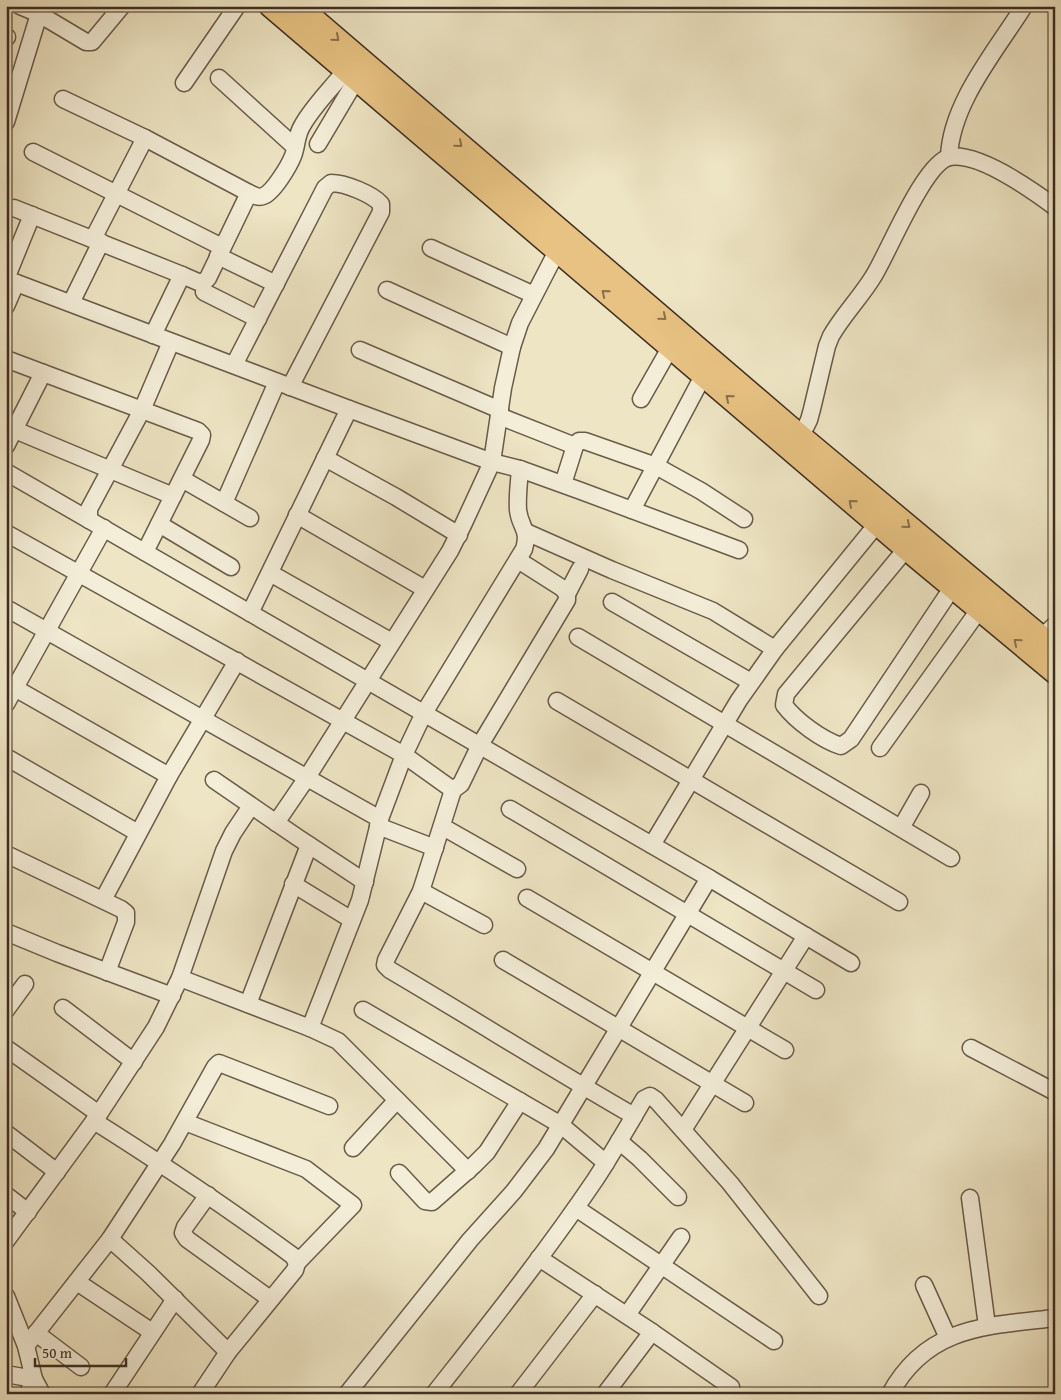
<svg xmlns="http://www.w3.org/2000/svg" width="1061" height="1400" viewBox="0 0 1061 1400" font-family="'Gentium Book Plus',serif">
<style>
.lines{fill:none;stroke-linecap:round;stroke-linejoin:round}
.minor-casing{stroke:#6a5b4a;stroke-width:19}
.major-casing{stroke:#3e2d22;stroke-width:24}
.minor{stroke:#f4eed9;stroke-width:16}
.major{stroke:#e7c282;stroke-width:21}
.oneway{stroke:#8a704d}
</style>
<rect width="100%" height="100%" fill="#eee5c4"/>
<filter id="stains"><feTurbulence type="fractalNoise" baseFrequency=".004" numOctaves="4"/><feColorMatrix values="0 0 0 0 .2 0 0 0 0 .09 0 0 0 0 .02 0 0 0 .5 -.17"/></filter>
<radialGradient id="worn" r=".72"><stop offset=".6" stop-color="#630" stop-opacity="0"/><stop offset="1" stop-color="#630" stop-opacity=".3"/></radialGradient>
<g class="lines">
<g class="minor-casing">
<g id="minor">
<path d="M 20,6 L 39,14 L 41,6"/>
<path d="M 6,38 L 7,37"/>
<path d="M 219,78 L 295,147"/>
<path d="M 184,83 L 237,6"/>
<path d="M 63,99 L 145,138 L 249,193 C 253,195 258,198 263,196 C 273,193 289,166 293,156 C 297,146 296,136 302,126 C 313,106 331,89 345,71"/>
<path d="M 6,122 L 39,14 L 86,42 L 92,42 L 122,6"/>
<path d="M 318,144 L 356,80"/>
<path d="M 33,152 L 222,247"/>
<path d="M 949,157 C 951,103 996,51 1024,6"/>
<path d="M 14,208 L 182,275 L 198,282 L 204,282 L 208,278 L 249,193"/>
<path d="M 93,239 L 145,138"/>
<path d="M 431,248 L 534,295"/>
<path d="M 218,256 L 276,284"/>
<path d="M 6,279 L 349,409 L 492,462 L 520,469 L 581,491 L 739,550"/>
<path d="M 6,279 L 32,215"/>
<path d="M 387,290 L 512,347"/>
<path d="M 204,292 L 258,319"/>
<path d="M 71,303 L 101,242"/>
<path d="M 6,306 L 16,283"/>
<path d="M 153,335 L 182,275"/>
<path d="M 360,350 L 500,410"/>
<path d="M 6,359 L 198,431 L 202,435 L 201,440 L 145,552"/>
<path d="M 234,365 L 325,188 L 331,183 C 345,183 372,194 381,204 L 381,212 L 290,387"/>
<path d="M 641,399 L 670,348"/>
<path d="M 499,416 L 575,446"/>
<path d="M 15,430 L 173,496"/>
<path d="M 801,436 L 809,420 L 812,409 L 827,346 L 831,336 C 843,315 860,298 873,277 C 888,254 924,162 950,157 C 979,152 1032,190 1055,207"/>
<path d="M 6,446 L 43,373"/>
<path d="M 325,458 L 396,497 L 459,535"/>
<path d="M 6,472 L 709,878"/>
<path d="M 182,479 L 250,518"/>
<path d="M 563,484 L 575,446 L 579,441 L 585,441 L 656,466 L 701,491 L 744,519"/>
<path d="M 224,503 L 277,382"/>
<path d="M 632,510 L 703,376"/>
<path d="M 297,515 L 425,589"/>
<path d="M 89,520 L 89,509 L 142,410 L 171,342"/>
<path d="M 159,524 L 231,567"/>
<path d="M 526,532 L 612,570 L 713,611 L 775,649"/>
<path d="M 6,533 L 404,755 L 453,790"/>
<path d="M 906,549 L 786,694 L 784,705 C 796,721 822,740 841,746 L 851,739 L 952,588"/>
<path d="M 518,560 L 562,588 L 567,594 L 567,600 L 480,745 L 461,784 L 453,790 L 421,891 L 386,960 L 385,965 L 390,970 C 472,1018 552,1069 634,1116"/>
<path d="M 270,573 L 392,642"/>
<path d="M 567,594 L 580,569"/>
<path d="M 612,602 L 751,682"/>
<path d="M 6,608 L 380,819"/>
<path d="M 250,613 L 349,409"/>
<path d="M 578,637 L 951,858"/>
<path d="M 1042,637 L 1055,625"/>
<path d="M 6,683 L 169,776"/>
<path d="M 557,701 L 899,902"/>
<path d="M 6,704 L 104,528"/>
<path d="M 880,748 L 979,610"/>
<path d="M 6,757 L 138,833"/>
<path d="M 214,780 L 297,837 L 365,882"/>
<path d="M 510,809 L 816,990"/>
<path d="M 276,823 L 306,779 L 450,551 L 463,525 L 492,462 L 503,388 L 512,347 L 520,323 L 557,251"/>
<path d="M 378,826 L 435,848"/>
<path d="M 443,827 L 517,869"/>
<path d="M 901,828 L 921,793"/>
<path d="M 652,845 L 739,700 L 775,649 L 877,524"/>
<path d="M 6,854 L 121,909 L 126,913 L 126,922 L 107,972"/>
<path d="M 293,884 L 352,920"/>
<path d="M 421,891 L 484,925"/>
<path d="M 527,898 L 785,1050"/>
<path d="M 103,900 L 169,776 L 237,661"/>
<path d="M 6,932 L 57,953 L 172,996"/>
<path d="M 503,960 L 745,1103"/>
<path d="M 180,978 L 310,1028 L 338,1041 L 468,1171"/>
<path d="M 248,1004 L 309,845"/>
<path d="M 63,1008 L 134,1062"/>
<path d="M 6,1010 L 25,984"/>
<path d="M 363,1010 L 561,1125 L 606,1163"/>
<path d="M 310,1028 L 360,900 L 380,819 L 404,755 L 424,713 L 524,549 C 530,529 520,528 518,510 C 517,497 519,483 520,469"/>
<path d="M 6,1048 L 99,1114"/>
<path d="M 971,1048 L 1055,1092"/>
<path d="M 94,1121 C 162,1164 228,1208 293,1256 L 297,1263 L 295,1270 L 228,1352 L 200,1394"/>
<path d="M 185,1122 L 306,1169 L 353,1205 L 297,1263"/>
<path d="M 683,1130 L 806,936"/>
<path d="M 6,1133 L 57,1172"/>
<path d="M 619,1141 L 640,1159 L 678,1197"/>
<path d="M 353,1148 L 397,1100"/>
<path d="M 399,1173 L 425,1201 L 432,1202 L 474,1165 L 487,1152 L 520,1101"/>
<path d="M 6,1195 L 28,1212"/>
<path d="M 208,1195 L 185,1227 L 183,1233 L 187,1239 L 270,1299"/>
<path d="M 970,1198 L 987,1326"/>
<path d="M 576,1208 L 774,1341"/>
<path d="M 110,1239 L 148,1273 L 228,1352"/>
<path d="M 6,1241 L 99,1114 L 156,1027 L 180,978 L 224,851 L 233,833 L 251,806"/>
<path d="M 539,1258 L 652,1332 L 731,1387"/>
<path d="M 77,1282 L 152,1332"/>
<path d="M 924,1285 L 948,1338"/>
<path d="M 6,1296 L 26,1346 L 34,1379 L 28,1394"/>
<path d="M 627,1315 L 681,1237"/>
<path d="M 36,1333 L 81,1367"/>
<path d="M 26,1346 L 110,1239 L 172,1144 L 215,1067 L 219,1063 L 329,1106"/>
<path d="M 6,1374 L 34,1379 L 42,1394"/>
<path d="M 112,1394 L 175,1299"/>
<path d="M 347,1394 L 470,1240 L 514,1191 L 546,1149 L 709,878 L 851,963"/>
<path d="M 434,1394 C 489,1324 545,1254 595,1180 C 612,1154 628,1126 644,1099 L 650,1096 L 656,1100 L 730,1183 L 819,1296"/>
<path d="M 518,1394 L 595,1294"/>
<path d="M 605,1394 L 652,1332"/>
<path d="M 890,1394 C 927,1326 986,1326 1055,1318"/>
</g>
</g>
<g class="major-casing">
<g id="major">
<path d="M 270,6 L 906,549 L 1055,673"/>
<path d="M 299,6 L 801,436 L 1055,648"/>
</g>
</g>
<use href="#minor" class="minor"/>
<use href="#major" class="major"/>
</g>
<defs><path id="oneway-chevron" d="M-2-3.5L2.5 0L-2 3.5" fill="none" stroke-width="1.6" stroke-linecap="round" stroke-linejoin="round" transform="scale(1.25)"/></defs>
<g class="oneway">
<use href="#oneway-chevron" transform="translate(336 38) rotate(41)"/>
<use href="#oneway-chevron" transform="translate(459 144) rotate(41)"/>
<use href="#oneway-chevron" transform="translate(605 293) rotate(-140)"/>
<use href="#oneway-chevron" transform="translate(663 317) rotate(40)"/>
<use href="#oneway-chevron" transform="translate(729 398) rotate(-140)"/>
<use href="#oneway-chevron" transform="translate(852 503) rotate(-139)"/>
<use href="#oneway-chevron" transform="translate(907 525) rotate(40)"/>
<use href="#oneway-chevron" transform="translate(1017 642) rotate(-140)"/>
</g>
<rect width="1061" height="1400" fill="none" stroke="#eee5c4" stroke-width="25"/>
<rect x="8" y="8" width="1046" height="1385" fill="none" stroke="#3e2d22" stroke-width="2.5"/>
<rect x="12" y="12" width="1036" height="1375" fill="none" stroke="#3e2d22"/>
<path d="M35 1358v8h91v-8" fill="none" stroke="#3e2d22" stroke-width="2.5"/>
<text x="42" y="1358" font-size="15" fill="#3e2d22" stroke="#f4eed9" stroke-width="4" paint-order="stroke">50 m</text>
<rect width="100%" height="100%" filter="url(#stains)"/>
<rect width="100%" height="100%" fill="url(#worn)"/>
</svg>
